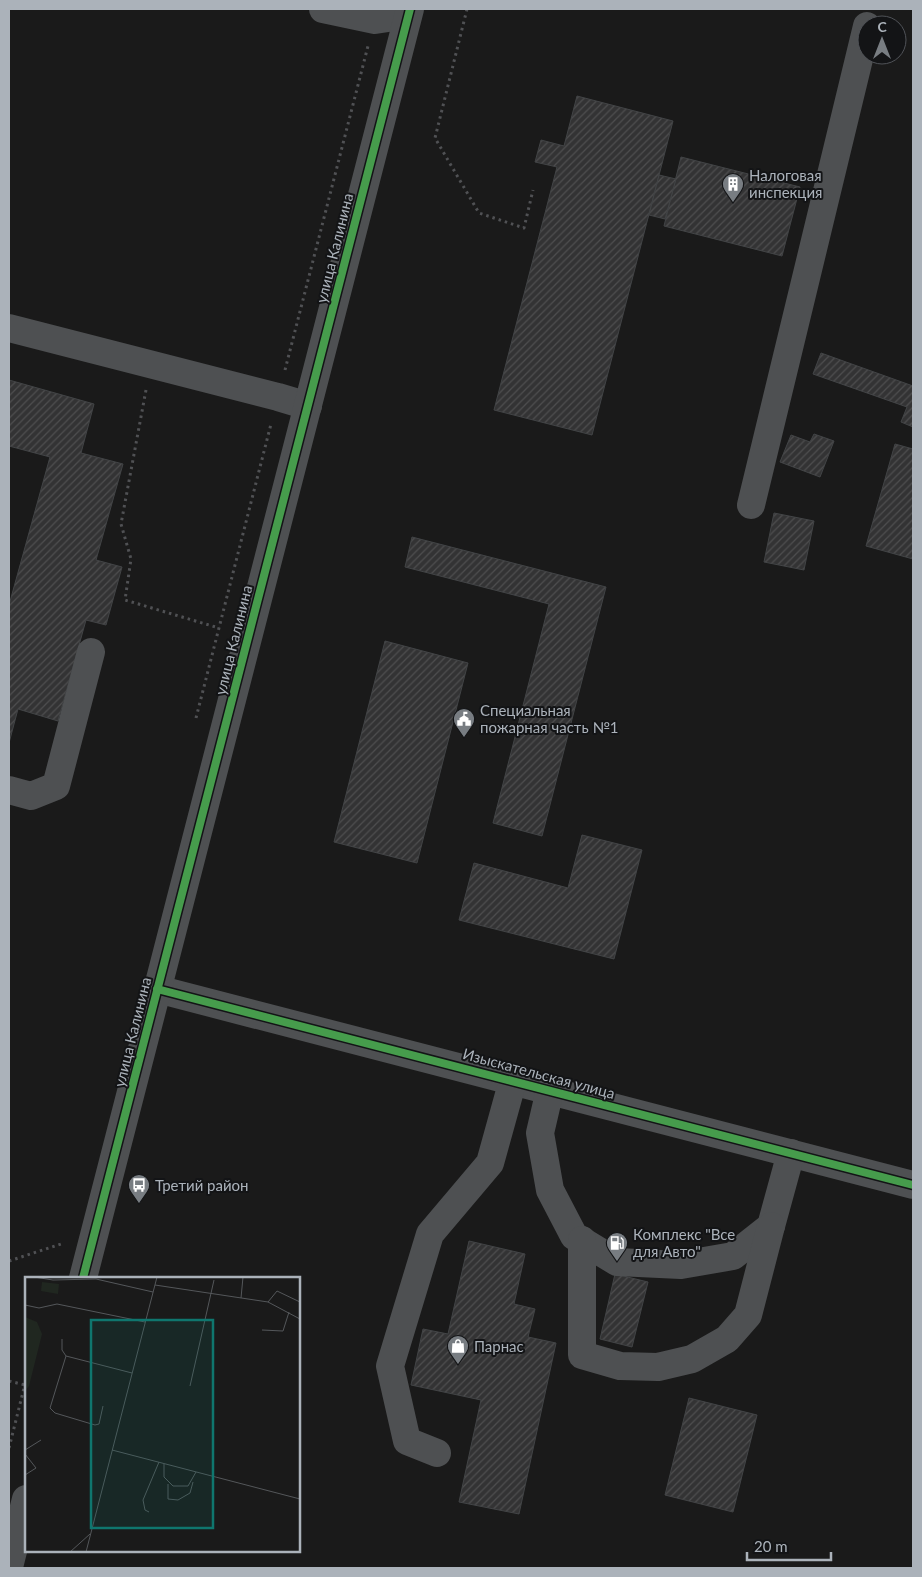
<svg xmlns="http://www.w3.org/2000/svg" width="922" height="1577" viewBox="0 0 922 1577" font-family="Lato,sans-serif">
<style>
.building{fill:url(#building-hatch);stroke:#424446}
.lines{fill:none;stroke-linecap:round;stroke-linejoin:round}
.path{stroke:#505154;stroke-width:3;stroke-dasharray:2.5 4;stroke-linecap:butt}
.minor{stroke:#4e5052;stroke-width:28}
.cycleway-casing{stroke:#131416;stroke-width:11}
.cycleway{stroke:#469c4c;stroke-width:8}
.labels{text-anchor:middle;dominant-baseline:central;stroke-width:4;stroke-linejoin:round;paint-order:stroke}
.poi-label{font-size:15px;fill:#abb2ba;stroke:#131416;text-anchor:start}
.street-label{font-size:15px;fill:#abb2ba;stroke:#131416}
.inset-road{fill:none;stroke:#54575a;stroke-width:1}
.view{fill:#0f766e;fill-opacity:0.15;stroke:#0f766e;stroke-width:2.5}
.inset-edge{fill:none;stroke:#abb2ba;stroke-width:2.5}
</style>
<defs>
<pattern id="building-hatch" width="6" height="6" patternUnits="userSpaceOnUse" patternTransform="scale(1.25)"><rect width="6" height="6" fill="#333334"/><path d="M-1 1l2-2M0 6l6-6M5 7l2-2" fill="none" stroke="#4e4e4f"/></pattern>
</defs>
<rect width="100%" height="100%" fill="#1a1a1a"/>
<g class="building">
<path d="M 577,96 L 673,121 L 592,435 L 494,410 L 557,167 L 535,162 L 541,140 L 564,146 Z"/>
<path d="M 681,157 L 800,187 L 782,256 L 664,226 Z"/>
<path d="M 659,175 L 676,179 L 665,219 L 649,215 Z"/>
<path d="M 821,353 L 913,386 L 913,427 L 901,422 L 907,407 L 813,374 Z"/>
<path d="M 9,380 L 94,404 L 81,453 L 123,464 L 96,560 L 122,567 L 106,625 L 86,620 L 58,721 L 18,709 L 9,743 L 9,605 L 50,457 L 9,446 Z"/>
<path d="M 814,434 L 834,441 L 820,477 L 780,462 L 791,435 L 810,442 Z"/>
<path d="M 895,444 L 913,449 L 913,559 L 866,546 Z"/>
<path d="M 774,513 L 814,521 L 804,570 L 764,562 Z"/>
<path d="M 412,537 L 606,587 L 542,836 L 493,823 L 549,604 L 405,567 Z"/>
<path d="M 385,641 L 468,663 L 417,863 L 334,842 Z"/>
<path d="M 582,835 L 642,850 L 614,959 L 459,920 L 474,863 L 568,888 Z"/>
<path d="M 469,1241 L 525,1254 L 514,1304 L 535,1309 L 528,1337 L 556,1343 L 519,1514 L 459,1502 L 481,1400 L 411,1385 L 423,1329 L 448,1334 Z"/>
<path d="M 615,1274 L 648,1282 L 632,1347 L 600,1339 Z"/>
<path d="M 689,1398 L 757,1415 L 733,1512 L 665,1495 Z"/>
</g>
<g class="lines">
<g class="path">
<path d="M 467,9 L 435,138 L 479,213 L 524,228 L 533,190"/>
<path d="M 285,370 L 368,46"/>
<path d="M 146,390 L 121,524 L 131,559 L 125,600 L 219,628"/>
<path d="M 196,718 L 271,424"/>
<path d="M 9,1261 L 61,1244"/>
<path d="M 9,1381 L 25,1385"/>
<path d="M 9,1448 L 26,1380"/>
</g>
<g class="minor">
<path d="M 323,9 L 375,20 L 408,15"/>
<path d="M 9,328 L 278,397 L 308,406"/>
<path d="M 751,505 L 867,26"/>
<path d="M 9,790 L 31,796 L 56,786 L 91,652"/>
<path d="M 157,989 L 913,1185"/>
<path d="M 550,1090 L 540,1133 L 550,1190 L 574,1236 L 617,1262 L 681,1265 L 733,1256 L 771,1226 L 791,1153"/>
<path d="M 582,1240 L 582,1355 L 620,1366 L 658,1367 L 692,1359 L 727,1339 L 748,1315 L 771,1226"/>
<path d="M 83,1278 L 410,9"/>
<path d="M 437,1453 L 407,1441 L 390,1366 L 430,1234 L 490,1163 L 513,1080"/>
<path d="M 9,1567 L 26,1499"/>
</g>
<g class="cycleway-casing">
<g id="cycleway">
<path d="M 157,989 L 913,1185"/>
<path d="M 83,1278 L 410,9"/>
</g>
</g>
<use href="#cycleway" class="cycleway"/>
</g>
<defs>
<g id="building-pin" transform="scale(1.125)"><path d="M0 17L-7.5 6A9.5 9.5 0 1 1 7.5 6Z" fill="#787d82" stroke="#131416"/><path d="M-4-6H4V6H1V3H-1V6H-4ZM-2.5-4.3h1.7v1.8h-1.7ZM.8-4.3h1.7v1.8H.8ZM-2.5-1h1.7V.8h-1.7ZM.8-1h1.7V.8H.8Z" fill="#fff"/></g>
<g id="civic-pin" transform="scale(1.125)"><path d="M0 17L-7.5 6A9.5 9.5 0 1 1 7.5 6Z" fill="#787d82" stroke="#131416"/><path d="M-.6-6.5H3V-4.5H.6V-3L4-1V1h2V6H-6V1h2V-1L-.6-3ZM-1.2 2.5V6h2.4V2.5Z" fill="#fff"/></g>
<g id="bus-pin" transform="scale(1.125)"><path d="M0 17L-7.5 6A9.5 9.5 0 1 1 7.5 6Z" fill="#787d82" stroke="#131416"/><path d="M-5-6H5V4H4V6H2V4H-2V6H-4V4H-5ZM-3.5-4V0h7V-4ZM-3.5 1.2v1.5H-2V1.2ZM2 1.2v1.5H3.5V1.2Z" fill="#fff"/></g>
<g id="fuel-pin" transform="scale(1.125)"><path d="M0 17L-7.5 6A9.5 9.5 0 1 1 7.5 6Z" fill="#787d82" stroke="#131416"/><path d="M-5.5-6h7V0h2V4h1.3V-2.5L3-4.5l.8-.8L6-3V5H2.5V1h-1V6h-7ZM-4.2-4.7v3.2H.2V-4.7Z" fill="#fff"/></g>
<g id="shop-pin" transform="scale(1.125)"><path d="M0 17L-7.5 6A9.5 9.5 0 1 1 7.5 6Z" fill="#787d82" stroke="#131416"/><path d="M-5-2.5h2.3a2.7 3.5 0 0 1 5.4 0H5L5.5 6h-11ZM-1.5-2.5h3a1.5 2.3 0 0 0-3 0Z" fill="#fff"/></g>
</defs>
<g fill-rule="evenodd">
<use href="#building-pin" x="733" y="184"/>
<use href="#civic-pin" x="464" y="719"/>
<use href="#bus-pin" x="139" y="1185"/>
<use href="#fuel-pin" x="617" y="1243"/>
<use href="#shop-pin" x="458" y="1346"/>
</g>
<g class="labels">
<g class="poi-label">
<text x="749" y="175">Налоговая<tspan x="749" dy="17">инспекция</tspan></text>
<text x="480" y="710">Специальная<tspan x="480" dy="17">пожарная часть №1</tspan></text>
<text x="155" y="1185">Третий район</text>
<text x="633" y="1234">Комплекс "Все<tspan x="633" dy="17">для Авто"</tspan></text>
<text x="474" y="1346">Парнас</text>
</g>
<g class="street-label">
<text transform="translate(334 248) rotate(-76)">улица Калинина</text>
<text transform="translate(233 640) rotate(-76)">улица Калинина</text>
<text transform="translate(132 1032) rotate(-76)">улица Калинина</text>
<text transform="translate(539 1073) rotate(15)">Изыскательская улица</text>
</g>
</g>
<g transform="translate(25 1277)">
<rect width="275" height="275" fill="#1a1a1a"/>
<path d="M 17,5 L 34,7 L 33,17 L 16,14 ZM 0,40 L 12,45 L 17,57 L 4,109 L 0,114 Z" fill="#202720"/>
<path class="inset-road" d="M 9,0 L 28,3 L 71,2 L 128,15M 130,8 L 243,25 L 275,42M 216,21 L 218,0M 243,25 L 252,14 L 275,25M 0,28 L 14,31 L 32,27 L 120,45M 237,53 L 258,54 L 264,35M 37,62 L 37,73 L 41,79M 165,109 L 189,3M 78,129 L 74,147 L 70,148 L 30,136 L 25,131 L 41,79 L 107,96M 0,173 L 16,163M 87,173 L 275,222M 0,177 L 11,191 L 0,198M 139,187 L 139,200 L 148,209 L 163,209 L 171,195M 143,207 L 143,222 L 153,223 L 165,216 L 168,205M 124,235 L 120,233 L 118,223 L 134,185M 45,275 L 65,257M 61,275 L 132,0"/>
<path class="view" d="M 66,43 L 188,43 L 188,251 L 66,251 Z"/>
<rect width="275" height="275" class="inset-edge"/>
</g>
<rect width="922" height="1577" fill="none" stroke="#abb2ba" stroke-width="20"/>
<g transform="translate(882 40)"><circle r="24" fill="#131416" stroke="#505358"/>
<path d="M0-4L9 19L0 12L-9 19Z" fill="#787d82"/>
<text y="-8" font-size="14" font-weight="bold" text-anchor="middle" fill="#abb2ba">С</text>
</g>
<path d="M747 1552v8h84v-8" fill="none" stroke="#abb2ba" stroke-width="2.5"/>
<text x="754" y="1552" font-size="15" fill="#abb2ba" stroke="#131416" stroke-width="4" paint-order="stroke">20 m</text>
</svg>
